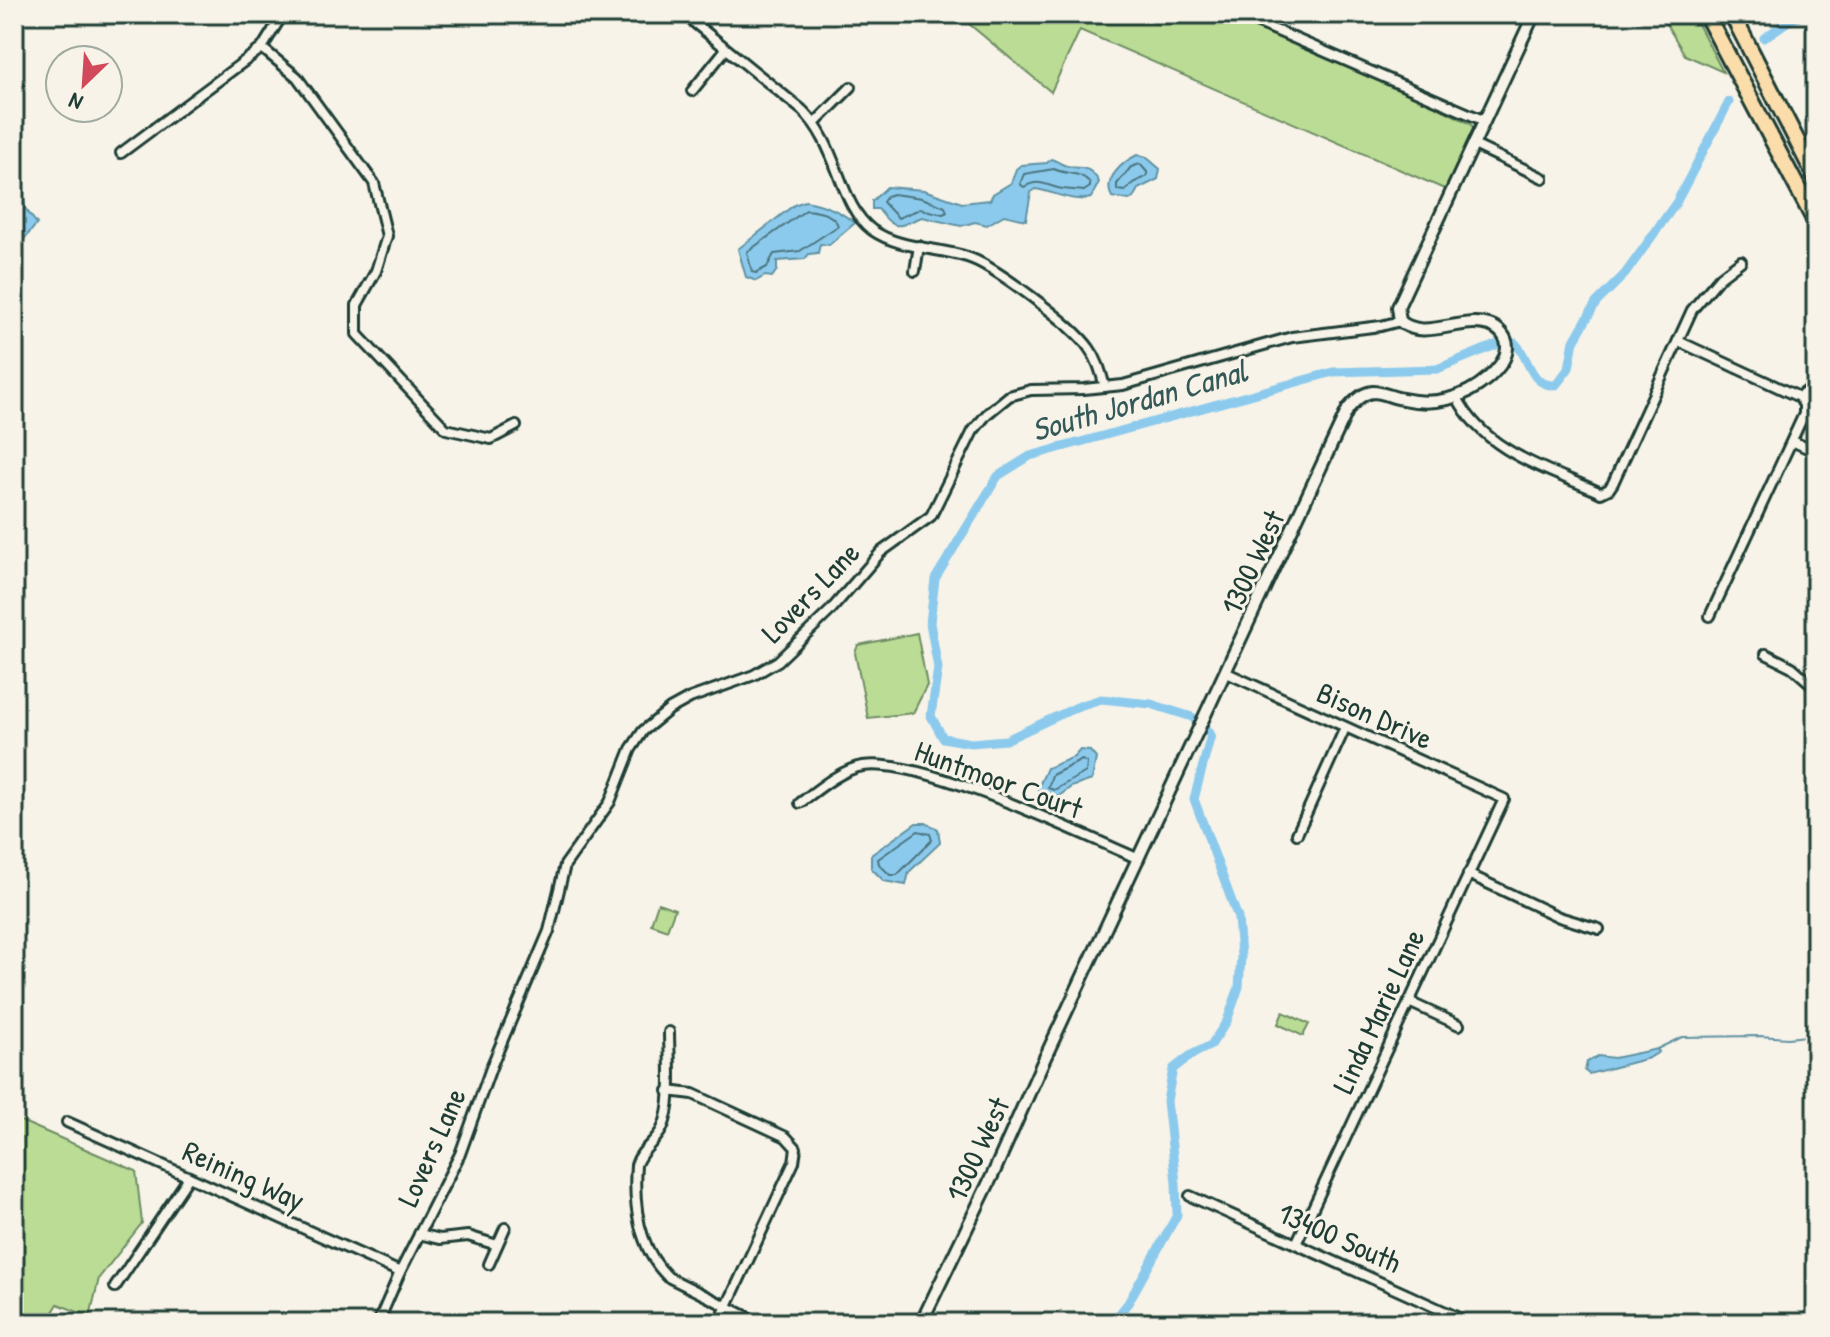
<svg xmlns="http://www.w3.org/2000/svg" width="1830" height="1337" viewBox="0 0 1830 1337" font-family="'Patrick Hand',sans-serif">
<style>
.green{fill:#bbdc95;stroke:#6d8c64;stroke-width:2}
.water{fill:#8ccaed;stroke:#6092a3;stroke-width:2}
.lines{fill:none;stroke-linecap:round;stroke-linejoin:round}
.shore{stroke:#4b757e;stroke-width:2}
.stream{stroke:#6092a3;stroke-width:2}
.canal{stroke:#8ccaed;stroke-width:9}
.minor-casing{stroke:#1f3d34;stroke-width:14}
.tertiary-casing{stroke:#1f3d34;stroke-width:16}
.motorway-casing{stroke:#1f3d34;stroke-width:20}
.minor{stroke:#f7f3e8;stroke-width:8}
.tertiary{stroke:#f7f3e8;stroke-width:10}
.motorway{stroke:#fbddab;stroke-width:14}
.labels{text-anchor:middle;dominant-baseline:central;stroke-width:6;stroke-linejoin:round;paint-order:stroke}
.street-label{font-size:30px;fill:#1f3d34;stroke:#f7f3e8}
.water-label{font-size:32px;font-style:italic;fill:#355959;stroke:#f7f3e8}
</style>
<rect width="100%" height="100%" fill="#f7f3e8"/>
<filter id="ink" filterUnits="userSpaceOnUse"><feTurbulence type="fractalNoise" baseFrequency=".0125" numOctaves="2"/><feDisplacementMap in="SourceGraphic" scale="16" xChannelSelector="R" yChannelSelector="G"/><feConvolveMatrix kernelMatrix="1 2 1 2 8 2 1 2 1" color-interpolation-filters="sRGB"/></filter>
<g filter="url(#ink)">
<g class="green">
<path d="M 957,14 L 1223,14 L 1408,92 L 1471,124 L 1474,130 L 1447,189 L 1442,188 L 1080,30 L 1051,92 Z"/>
<path d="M 1660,14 L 1693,14 L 1723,72 L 1685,55 Z"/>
<path d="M 917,633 L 927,685 L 913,713 L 868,718 L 855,653 L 858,645 Z"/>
<path d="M 658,903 L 675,909 L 667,930 L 651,924 Z"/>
<path d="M 1283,1012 L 1309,1024 L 1303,1036 L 1278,1024 Z"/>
<path d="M 14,1118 L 136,1171 L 142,1223 L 99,1278 L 90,1317 L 58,1304 L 46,1323 L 14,1323 Z"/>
</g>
<g class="water">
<path d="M 1137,155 L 1146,157 L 1160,169 L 1158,179 L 1138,189 L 1133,198 L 1129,200 L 1112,197 C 1102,179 1123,162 1137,155 Z"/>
<path d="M 1051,159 C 1056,160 1059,163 1064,165 C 1080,171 1088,162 1099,182 L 1091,198 C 1072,203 1055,192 1036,189 L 1031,192 L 1026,220 L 1004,215 L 987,225 L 975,222 L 961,226 L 922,217 C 898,226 896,233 878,209 L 872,209 L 872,201 L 887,187 L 924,190 L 962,203 L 990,200 L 993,194 L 1011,183 L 1016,169 L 1021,165 L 1047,163 Z"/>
<path d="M 14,164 L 21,178 L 25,208 L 37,224 L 23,240 L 21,253 L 14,268 Z"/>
<path d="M 805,201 C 824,204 840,211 855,223 L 829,245 L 820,244 L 818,253 L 809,254 L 805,259 L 777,261 L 777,270 L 772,277 L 765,276 L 756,281 L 746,277 L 738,249 L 794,205 Z"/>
<path d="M 1080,750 L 1090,751 L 1096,758 L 1092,780 L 1071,787 L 1055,799 L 1040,796 L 1038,788 L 1047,768 L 1074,757 Z"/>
<path d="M 916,823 L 926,823 L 938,829 L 940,843 L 909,872 L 906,885 L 884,881 L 871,868 L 871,855 Z"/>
<path d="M 1657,1049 L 1659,1052 L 1649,1058 L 1589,1074 L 1585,1071 L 1587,1062 L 1598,1056 L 1614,1058 Z"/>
</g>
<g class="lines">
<g class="shore">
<path d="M 1140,164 L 1147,172 L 1147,176 L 1133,183 L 1125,191 L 1117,190 L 1117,184 L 1131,167 Z"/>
<path d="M 1054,169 C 1066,175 1081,171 1090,183 L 1090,187 L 1084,191 C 1077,190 1070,190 1063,189 C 1047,187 1040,177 1024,187 L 1020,184 L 1024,174 Z"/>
<path d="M 893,194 L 922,198 L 945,207 L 947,212 L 943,214 L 920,209 L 898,218 L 883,202 L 887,196 Z"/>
<path d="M 806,210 C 817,211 835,214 838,226 L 800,251 L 774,254 L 767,267 L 756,273 L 752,272 L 747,252 Z"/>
<path d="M 1082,760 L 1087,763 L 1086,772 L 1054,790 L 1048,788 L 1052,775 Z"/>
<path d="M 918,831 L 930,834 L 932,840 L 897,875 L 890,875 L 879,864 L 878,859 Z"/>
</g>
<path class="stream" d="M 1657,1049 L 1682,1037 L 1760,1036 L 1788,1038 L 1816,1035"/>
<g class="canal">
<path d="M 1764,38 L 1790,20 L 1806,14"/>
<path d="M 1515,343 C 1530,357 1529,387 1556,385 L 1569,368 L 1574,341 L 1596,303 L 1625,274 L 1676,203 L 1729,102"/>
<path d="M 1112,1323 L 1128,1303 L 1177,1215 L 1176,1183 L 1167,1101 L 1173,1069 L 1191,1055 L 1211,1045 L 1227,1021 L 1239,987 L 1241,956 L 1238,918 L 1194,799 L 1211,735 L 1192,717 L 1151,704 L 1101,699 L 1079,706 L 1006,740 L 971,743 L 943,738 L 931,716 L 938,668 L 930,623 L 935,579 L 998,476 L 1030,456 L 1333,372 L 1437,369 L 1498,344"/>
</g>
<g class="minor-casing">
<g id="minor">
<path d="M 1238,14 L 1485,121"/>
<path d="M 691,20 L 802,110 C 839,145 838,204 872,230 C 899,249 936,247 967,257 C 992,264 1074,326 1089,348 C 1098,360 1101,373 1105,387"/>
<path d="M 262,48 L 297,77 L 374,183 L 387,236 L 376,271 L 357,305 L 357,334 L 446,429 L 491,439 L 516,426"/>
<path d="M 692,91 L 726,49"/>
<path d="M 815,123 L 851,87"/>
<path d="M 1474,145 L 1543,178"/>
<path d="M 121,153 L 262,48 L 283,14"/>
<path d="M 915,271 L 919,246"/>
<path d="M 1678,341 L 1799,397"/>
<path d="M 1457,397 C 1484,452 1548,469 1601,493 L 1609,489 L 1613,483 L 1692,310 L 1720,277 L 1741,261"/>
<path d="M 1799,397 L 1810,389"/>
<path d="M 1792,441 L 1816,452"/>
<path d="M 1710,616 L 1804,414 L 1804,405 L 1799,397"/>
<path d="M 1766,654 L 1792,667 L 1816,688"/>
<path d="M 1227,673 L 1504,799 L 1296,1244"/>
<path d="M 800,803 C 817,790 842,769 863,766 C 922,757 1079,833 1139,859"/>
<path d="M 1297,834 L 1345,728"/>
<path d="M 1468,874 L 1559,917 L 1599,929"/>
<path d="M 1409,1002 L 1459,1025"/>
<path d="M 669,1032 C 669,1059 674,1104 662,1129 C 655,1143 641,1149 636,1165 C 633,1205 639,1249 668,1277 L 760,1323"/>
<path d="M 668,1091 L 693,1094 L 786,1137 L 796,1148 L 794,1162 L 719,1323"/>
<path d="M 67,1122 L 400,1272"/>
<path d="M 1190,1196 L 1470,1323"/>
<path d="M 419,1234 L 440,1239 L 468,1236 L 497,1245"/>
<path d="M 489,1264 L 505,1228"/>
<path d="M 115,1287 L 189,1177"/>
<path d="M 378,1323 L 400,1272 L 460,1154 L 492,1065 L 549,931 L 565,865 L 610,802 L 631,749 L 643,731 L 670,709 L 690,698 L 754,675 L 778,661 L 830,611 L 881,552 L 931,516 L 973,431 L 987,414 L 1009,396 L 1031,390 L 1084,389 L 1123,385 L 1292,337 L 1381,326 L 1400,321"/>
</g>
</g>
<g class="tertiary-casing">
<path id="tertiary" d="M 921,1323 L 994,1172 L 1042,1064 L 1348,409 C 1355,401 1362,393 1373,392 C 1383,392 1393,398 1403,399 C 1434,406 1464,399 1488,378 C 1497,370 1507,359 1507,347 C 1507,337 1499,328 1489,325 C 1461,316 1423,342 1400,321 L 1398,307 L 1534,14"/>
</g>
<g class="motorway-casing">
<g id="motorway">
<path d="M 1706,14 L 1816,223"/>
<path d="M 1732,14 L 1816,178"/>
</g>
</g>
<use href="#minor" class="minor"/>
<use href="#tertiary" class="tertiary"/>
<use href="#motorway" class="motorway"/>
</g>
</g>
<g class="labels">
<g class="street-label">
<text transform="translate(1252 562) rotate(-65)">1300 West</text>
<text transform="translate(810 592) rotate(-46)">Lovers Lane</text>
<text transform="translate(1375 715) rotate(24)">Bison Drive</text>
<text transform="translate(999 779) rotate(20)">Huntmoor Court</text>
<text transform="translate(1378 1011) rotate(-65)">Linda Marie Lane</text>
<text transform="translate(431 1147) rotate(-66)">Lovers Lane</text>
<text transform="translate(977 1149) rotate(-65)">1300 West</text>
<text transform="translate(244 1175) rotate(24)">Reining Way</text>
<text transform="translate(1340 1237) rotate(24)">13400 South</text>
</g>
<g class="water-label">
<text transform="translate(1139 400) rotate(-16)">South Jordan Canal</text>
</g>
</g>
<rect width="1830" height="1337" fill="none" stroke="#f7f3e8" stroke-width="48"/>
<rect x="24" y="24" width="1782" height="1289" fill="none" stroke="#1f3d34" stroke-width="3" filter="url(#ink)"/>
<g transform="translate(84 84) rotate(205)"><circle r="38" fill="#f7f3e8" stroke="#a1aaa0" stroke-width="2"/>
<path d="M0-6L14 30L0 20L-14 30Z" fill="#d1495b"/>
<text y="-12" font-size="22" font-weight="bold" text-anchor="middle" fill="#1f3d34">N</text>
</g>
</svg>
